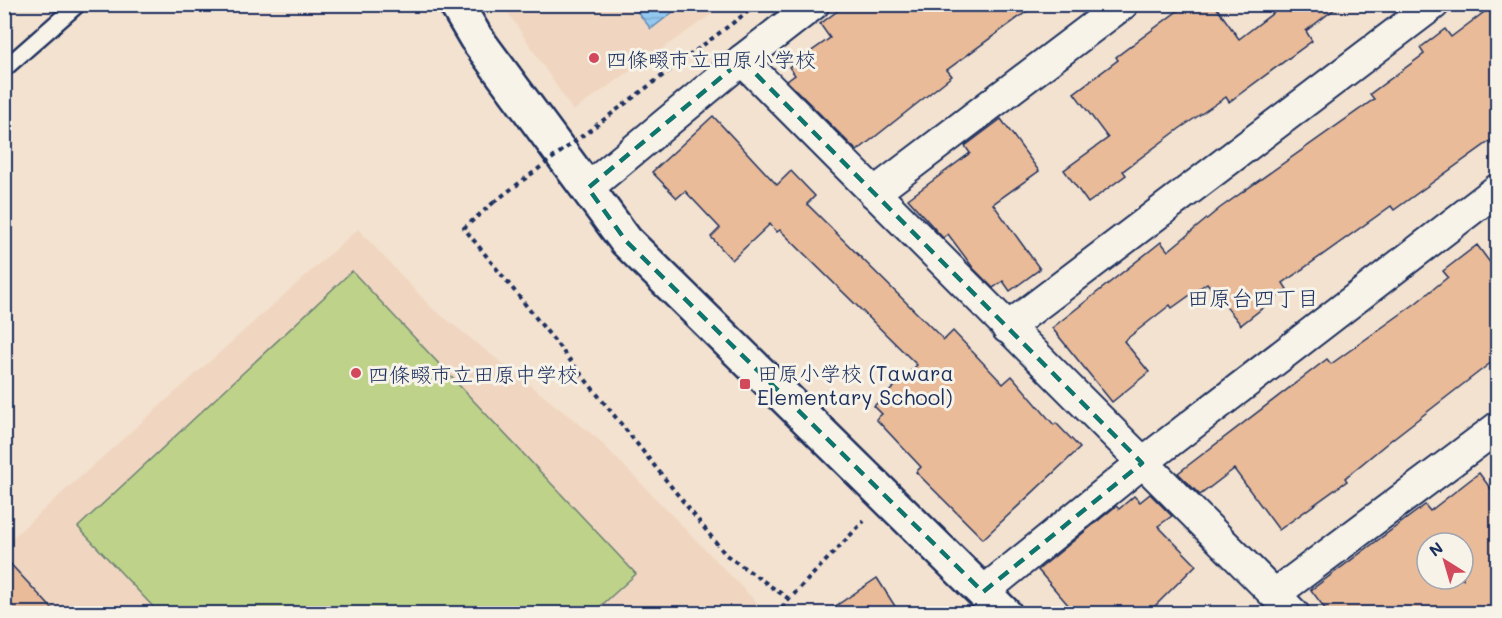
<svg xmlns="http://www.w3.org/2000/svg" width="1502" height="618" viewBox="0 0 1502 618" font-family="Mali,'Klee One',sans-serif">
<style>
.built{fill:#f0d6c0}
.garden{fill:#bed389;stroke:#6c8174;stroke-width:1.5}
.water{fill:url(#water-rules);stroke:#638bb6;stroke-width:1.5}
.building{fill:#e9bb99;stroke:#1b2f5e;stroke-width:1.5;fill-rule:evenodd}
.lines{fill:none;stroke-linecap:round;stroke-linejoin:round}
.service-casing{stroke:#1b2f5e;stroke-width:20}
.minor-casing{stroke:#1b2f5e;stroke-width:34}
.tertiary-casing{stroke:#1b2f5e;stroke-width:38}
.path{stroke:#1b2f5e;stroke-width:4;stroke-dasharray:4.5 4.5;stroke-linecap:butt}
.service{stroke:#f7f3e8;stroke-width:15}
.minor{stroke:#f7f3e8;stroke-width:30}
.tertiary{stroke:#f7f3e8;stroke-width:33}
.path-bridge{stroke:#1b2f5e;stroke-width:4;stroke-dasharray:4.5 4.5;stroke-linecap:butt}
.marked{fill:none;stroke:#0f766e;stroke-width:4.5;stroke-dasharray:12 8;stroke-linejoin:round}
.poi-dot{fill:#d1495b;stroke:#f7f3e8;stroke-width:2}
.labels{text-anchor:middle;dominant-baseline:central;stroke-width:6;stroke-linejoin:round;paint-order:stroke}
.poi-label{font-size:21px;fill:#1b2f5e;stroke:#f7f3e8;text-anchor:start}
.neighbourhood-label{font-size:22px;fill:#1b2f5e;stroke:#f7f3e8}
</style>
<defs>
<pattern id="water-rules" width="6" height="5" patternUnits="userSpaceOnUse" patternTransform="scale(1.5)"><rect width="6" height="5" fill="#93c8f0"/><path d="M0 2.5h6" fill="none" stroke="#7eacd0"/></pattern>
</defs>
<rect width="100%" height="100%" fill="#f3e2d0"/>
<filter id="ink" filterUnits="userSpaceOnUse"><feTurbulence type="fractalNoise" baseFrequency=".0167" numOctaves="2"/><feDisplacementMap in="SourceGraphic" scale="12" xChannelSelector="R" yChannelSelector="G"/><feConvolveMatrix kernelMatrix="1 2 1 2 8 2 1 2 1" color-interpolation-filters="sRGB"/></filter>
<g filter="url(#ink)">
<g class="built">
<path d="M 503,5 L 725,5 L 573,111 Z"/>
<path d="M 358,229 L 431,307 L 598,439 L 764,610 L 760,614 L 5,613 L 4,545 Z"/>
</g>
<path class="garden" d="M 352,271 L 636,574 L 593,613 L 159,613 L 78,527 Z"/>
<path class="water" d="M 632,5 L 682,5 L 651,29 Z"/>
<g class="building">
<path d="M 847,4 L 1037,4 L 947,70 L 952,76 L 857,151 L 787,81 L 795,75 L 789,67 L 830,38 L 820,24 Z"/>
<path d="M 1187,4 L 1214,4 L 1239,39 L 1285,4 L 1341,4 L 1306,31 L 1312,41 L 1229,102 L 1226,97 L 1179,129 L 1123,171 L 1126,175 L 1088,203 L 1064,170 L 1108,138 L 1074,93 L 1118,60 L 1116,57 Z"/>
<path d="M 1495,4 L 1497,4 L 1497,136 L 1394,210 L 1391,206 L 1283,283 L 1287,289 L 1241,325 L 1207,283 L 1172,308 L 1170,305 L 1124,341 L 1149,372 L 1112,402 L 1052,328 L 1161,242 L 1168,251 L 1220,208 L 1374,99 L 1370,94 L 1424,54 L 1420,48 L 1445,29 L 1451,37 Z"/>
<path d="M 713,116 L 777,185 L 791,171 L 815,196 L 807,204 L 944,340 L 953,331 L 1003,384 L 1012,376 L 1054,425 L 1056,423 L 1080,448 L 983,539 L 916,472 L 921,467 L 876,419 L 882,414 L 874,406 L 917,365 L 780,230 L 777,232 L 770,224 L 732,260 L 711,237 L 720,228 L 685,191 L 677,198 L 652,172 Z"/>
<path d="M 1001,119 L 1039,171 L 993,204 L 1040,269 L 1010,291 L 1003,281 L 993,288 L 974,269 L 948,234 L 943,238 L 908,199 L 970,153 L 965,146 Z"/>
<path d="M 1477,245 L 1497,272 L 1497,358 L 1391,440 L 1345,478 L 1347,481 L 1279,530 L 1234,469 L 1200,495 L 1178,473 L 1327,359 L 1331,364 L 1416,303 L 1448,277 L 1443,271 Z"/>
<path d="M 1479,473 L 1497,497 L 1497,614 L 1329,614 L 1311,590 L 1425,505 L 1430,511 ZM 1427,543 L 1463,543 L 1463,579 L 1427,579 Z"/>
<path d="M 1150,494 L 1172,516 L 1158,526 L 1196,565 L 1147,614 L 1076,614 L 1038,570 L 1116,506 L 1119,509 L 1134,496 L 1140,502 Z"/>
<path d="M 4,557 L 57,614 L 4,614 Z"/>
<path d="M 877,578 L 900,614 L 824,614 Z"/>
</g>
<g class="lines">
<g class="service-casing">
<path id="service" d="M 4,69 L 78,4"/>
</g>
<g class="minor-casing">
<g id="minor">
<path d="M 742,60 L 1294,614"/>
<path d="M 588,188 L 742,60 L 814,4"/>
<path d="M 874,193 L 1123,4"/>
<path d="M 1007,328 L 1434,4"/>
<path d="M 983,592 L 1142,463 L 1498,189"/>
<path d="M 1275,594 L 1498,427"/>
</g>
</g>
<g class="tertiary-casing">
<path id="tertiary" d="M 456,4 L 476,38 L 626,241 L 1005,614"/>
</g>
<g class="path">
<path d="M 494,202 L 464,228 L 726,555 L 789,599"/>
<path d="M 775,614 L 864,521"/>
</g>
<use href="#service" class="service"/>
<use href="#minor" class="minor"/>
<use href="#tertiary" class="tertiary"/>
<path class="path-bridge" d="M 494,202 L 758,4"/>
</g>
</g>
<path class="marked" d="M 742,60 L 1142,463 L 983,592 L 626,241 L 588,188 Z"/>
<g class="poi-dot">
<circle cx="594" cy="58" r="6"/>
<circle cx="356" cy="373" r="6"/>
<rect x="739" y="378" width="12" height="12" rx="3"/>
</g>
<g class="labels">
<g class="poi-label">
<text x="606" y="58">四條畷市立田原小学校</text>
<text x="757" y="372">田原小学校 (Tawara<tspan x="757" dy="24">Elementary School)</tspan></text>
<text x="368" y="373">四條畷市立田原中学校</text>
</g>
<g class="neighbourhood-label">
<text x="1253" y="297">田原台四丁目</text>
</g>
</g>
<rect width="1502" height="618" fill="none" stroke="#f7f3e8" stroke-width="24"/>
<rect x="12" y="12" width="1478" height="594" fill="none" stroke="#1b2f5e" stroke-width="2" filter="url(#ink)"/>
<g transform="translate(1445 561) rotate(323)"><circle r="28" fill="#f7f3e8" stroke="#9fa5b1" stroke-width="1.5"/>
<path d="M0-4.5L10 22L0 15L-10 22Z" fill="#d1495b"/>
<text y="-9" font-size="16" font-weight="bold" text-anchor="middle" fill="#1b2f5e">N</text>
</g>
</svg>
